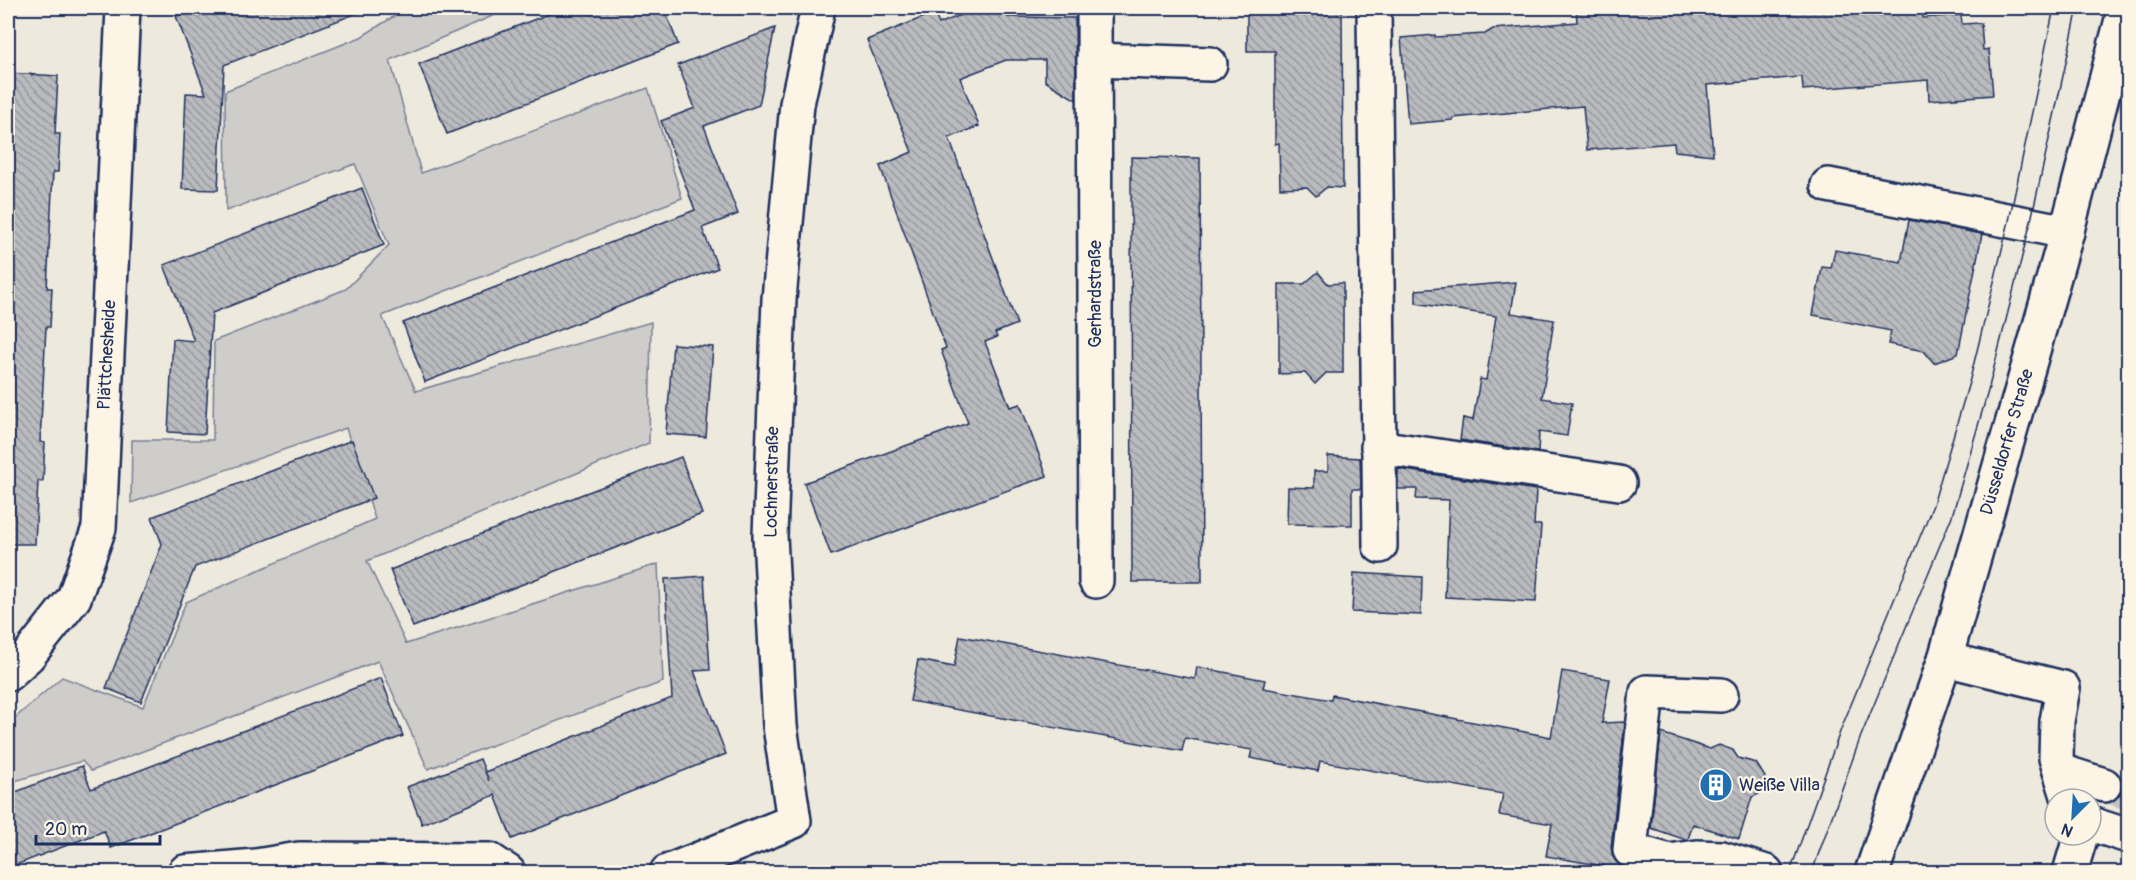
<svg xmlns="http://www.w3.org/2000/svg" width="2136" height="880" viewBox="0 0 2136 880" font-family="Pangolin,sans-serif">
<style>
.grass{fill:#cfcdca;stroke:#757e94;stroke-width:1.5}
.building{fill:url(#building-back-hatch);stroke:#1b2f5e;stroke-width:1.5}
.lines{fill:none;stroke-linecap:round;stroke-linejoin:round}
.minor-tunnel{stroke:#c4c4c4;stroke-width:33;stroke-dasharray:33 16;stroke-linecap:butt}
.minor-casing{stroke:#1b2f5e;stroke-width:38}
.major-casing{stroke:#1b2f5e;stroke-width:38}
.minor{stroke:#fcf5e5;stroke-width:33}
.major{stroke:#fcf5e5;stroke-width:33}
.tram{stroke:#1b2f5e;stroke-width:1.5}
.labels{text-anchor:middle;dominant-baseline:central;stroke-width:4.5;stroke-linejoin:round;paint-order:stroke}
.street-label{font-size:18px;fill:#1b2f5e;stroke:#fcf5e5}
.poi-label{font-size:18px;fill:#1b2f5e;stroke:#fcf5e5;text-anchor:start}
</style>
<defs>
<pattern id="building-back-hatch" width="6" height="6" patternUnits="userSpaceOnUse" patternTransform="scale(1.5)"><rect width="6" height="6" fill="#babbbe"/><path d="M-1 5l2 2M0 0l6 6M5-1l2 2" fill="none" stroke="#96989e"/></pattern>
</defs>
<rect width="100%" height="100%" fill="#eee9dd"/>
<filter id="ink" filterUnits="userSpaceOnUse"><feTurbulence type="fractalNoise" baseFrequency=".0167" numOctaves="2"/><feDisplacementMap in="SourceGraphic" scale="12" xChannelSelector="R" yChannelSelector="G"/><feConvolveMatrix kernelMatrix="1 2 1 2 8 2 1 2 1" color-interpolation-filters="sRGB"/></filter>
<g filter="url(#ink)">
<path class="grass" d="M 407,8 L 511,8 L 390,60 L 421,173 L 648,88 L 682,198 L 382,316 L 416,391 L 651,322 L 649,443 L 367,561 L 406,644 L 658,564 L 663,682 L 428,769 L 378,661 L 91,771 L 82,761 L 8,783 L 8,724 L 62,677 L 143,707 L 186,602 L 375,519 L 346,428 L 131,503 L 132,440 L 213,440 L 214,341 L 346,289 L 389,245 L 355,164 L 226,211 L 225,91 L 361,37 Z"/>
<g class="building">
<path d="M 199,8 L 365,8 L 365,10 L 224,65 L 218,190 L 182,189 L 186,93 L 206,94 L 176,16 Z"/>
<path d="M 564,8 L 664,8 L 678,44 L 447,134 L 419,64 Z"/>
<path d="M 1247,8 L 1342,8 L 1343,188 L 1327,187 L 1316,196 L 1307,187 L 1280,188 L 1279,143 L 1275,144 L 1275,51 L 1247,51 Z"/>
<path d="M 1576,8 L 1922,8 L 1923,18 L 1961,15 L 1962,24 L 1981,23 L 1983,50 L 1989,49 L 1993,95 L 1929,100 L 1928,80 L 1803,90 L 1802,77 L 1707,85 L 1713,155 L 1675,151 L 1674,143 L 1587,150 L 1583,106 L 1453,118 L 1453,120 L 1408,124 L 1401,38 L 1435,35 L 1435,37 L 1485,34 L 1493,29 L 1577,22 Z"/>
<path d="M 934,13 L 939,24 L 963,14 L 1008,14 L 1008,17 L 1075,18 L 1076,100 L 1045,81 L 1045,60 L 1006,60 L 960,78 L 979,126 L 949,138 L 1017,324 L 995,333 L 997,337 L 985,342 L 1010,407 L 1020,404 L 1047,476 L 831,555 L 804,483 L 968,423 L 941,350 L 946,348 L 880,166 L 912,152 L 867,40 Z"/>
<path d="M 775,28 L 759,105 L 704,126 L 738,214 L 702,228 L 718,268 L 425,382 L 403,323 L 695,210 L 661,121 L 695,108 L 678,65 Z"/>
<path d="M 8,73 L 58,76 L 55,134 L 60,134 L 58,172 L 53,172 L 47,288 L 52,288 L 50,327 L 46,327 L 40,442 L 45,443 L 44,461 L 43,481 L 38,481 L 35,544 L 8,544 Z"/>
<path d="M 1131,157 L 1200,158 L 1202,582 L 1132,582 Z"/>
<path d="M 362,188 L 384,245 L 212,313 L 205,434 L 168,432 L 173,339 L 194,341 L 164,265 Z"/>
<path d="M 1909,220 L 1982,234 L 1958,354 L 1934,363 L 1924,351 L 1888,344 L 1891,331 L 1813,315 L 1822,267 L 1831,268 L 1835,250 L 1901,262 Z"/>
<path d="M 1318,272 L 1328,284 L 1343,283 L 1343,373 L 1326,373 L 1315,384 L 1305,373 L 1279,374 L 1279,284 L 1304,284 Z"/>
<path d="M 1516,282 L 1511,313 L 1554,320 L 1542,398 L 1572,403 L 1567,436 L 1539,432 L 1538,452 L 1460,440 L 1463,418 L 1473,420 L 1480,379 L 1486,380 L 1496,316 L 1416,303 L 1416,290 Z"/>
<path d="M 673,344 L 713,347 L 706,437 L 666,434 Z"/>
<path d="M 352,440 L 374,498 L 195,567 L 141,702 L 106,688 L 162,544 L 152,517 Z"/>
<path d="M 1328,456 L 1360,458 L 1361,489 L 1352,489 L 1352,525 L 1287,524 L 1288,487 L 1314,488 L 1314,471 L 1328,471 Z"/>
<path d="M 681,457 L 702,514 L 413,627 L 390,570 L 583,494 Z"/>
<path d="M 1398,469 L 1536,490 L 1534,525 L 1541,525 L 1536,602 L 1445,597 L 1449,500 L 1416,499 L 1417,489 L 1398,489 Z"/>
<path d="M 1354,573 L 1422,577 L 1421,615 L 1352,612 Z"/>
<path d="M 704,576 L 710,670 L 694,671 L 726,754 L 512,839 L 495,795 L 422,824 L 407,787 L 480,759 L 489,781 L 485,772 L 672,698 L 665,579 Z"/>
<path d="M 960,636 L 1195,679 L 1197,667 L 1265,680 L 1263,688 L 1331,700 L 1332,695 L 1551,737 L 1562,671 L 1610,679 L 1602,723 L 1625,722 L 1611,848 L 1613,857 L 1621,866 L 1621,869 L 1546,856 L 1552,824 L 1499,815 L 1503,794 L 1320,761 L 1318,771 L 1250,758 L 1252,750 L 1185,738 L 1182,751 L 910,701 L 918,660 L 954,667 Z"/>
<path d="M 381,678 L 403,736 L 111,848 L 104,831 L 8,868 L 8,795 L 82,766 L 91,789 Z"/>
<path d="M 1661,733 L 1710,749 L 1719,745 L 1733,750 L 1738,758 L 1756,763 L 1765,777 L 1759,794 L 1752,797 L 1739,839 L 1693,824 L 1688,839 L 1686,840 L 1651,828 Z"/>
</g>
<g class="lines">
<path class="minor-tunnel" d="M 2104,785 L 2128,793"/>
<g class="minor-casing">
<g id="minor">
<path d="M 1094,8 L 1096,581"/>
<path d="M 1374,8 L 1380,546"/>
<path d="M 1094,60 L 1210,64"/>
<path d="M 1828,185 L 2067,232"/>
<path d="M 1378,447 L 1619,483"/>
<path d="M 1945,659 L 2063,688 L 2057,721 L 2056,758 L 2069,799"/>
<path d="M 8,674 L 28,656 L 74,598 L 99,528 L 123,8"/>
<path d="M 1721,695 L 1647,692 L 1630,850 L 1669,861 L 1697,857 L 1722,858 L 1766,872"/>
<path d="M 2060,771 L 2104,785"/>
<path d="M 2091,824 L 2128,836"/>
<path d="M 185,872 L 256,866 L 299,859 L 490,860 L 508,872"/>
<path d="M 667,872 L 794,821 L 780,726 L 770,536 L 779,299 L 797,104 L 818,8"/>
<path d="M 2070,872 L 2081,835"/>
</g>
</g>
<g class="major-casing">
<path id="major" d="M 1872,872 L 1945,659 L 2064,242 L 2125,8"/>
</g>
<use href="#minor" class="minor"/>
<use href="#major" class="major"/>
<g class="tram">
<path d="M 1790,872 L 1841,729 L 1933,505 L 1970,379 L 2009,221 L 2054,8"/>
<path d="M 1812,872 L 1861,736 L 1952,516 L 1988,391 L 2030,225 L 2078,8"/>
</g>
</g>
</g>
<defs>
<g id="building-disc" transform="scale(1.725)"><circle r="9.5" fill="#1f6fb2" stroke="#fcf5e5"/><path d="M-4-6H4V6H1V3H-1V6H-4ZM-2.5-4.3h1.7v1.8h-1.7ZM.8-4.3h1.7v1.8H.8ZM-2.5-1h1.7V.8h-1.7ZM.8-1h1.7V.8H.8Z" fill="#fff"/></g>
</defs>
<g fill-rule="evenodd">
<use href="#building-disc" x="1716" y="785"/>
</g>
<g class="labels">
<g class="street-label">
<text transform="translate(1095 294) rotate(-90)">Gerhardstraße</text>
<text transform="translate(107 355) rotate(-87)">Plättchesheide</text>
<text transform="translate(2007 442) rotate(-74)">Düsseldorfer Straße</text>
<text transform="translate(772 482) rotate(-89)">Lochnerstraße</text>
</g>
<g class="poi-label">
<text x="1739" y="785">Weiße Villa</text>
</g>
</g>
<rect width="2136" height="880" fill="none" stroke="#fcf5e5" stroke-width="30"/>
<rect x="15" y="15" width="2106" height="850" fill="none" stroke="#1b2f5e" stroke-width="2" filter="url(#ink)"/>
<g transform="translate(2073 817) rotate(204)"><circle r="28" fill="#fcf5e5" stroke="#a2a6af" stroke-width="1.5"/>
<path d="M0-4.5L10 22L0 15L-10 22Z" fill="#1f6fb2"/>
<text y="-9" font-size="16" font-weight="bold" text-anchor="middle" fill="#1b2f5e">N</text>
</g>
<path d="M36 835v9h124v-9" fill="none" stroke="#1b2f5e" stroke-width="3"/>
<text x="45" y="835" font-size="18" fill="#1b2f5e" stroke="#fcf5e5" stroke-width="4.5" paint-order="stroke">20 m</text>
</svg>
